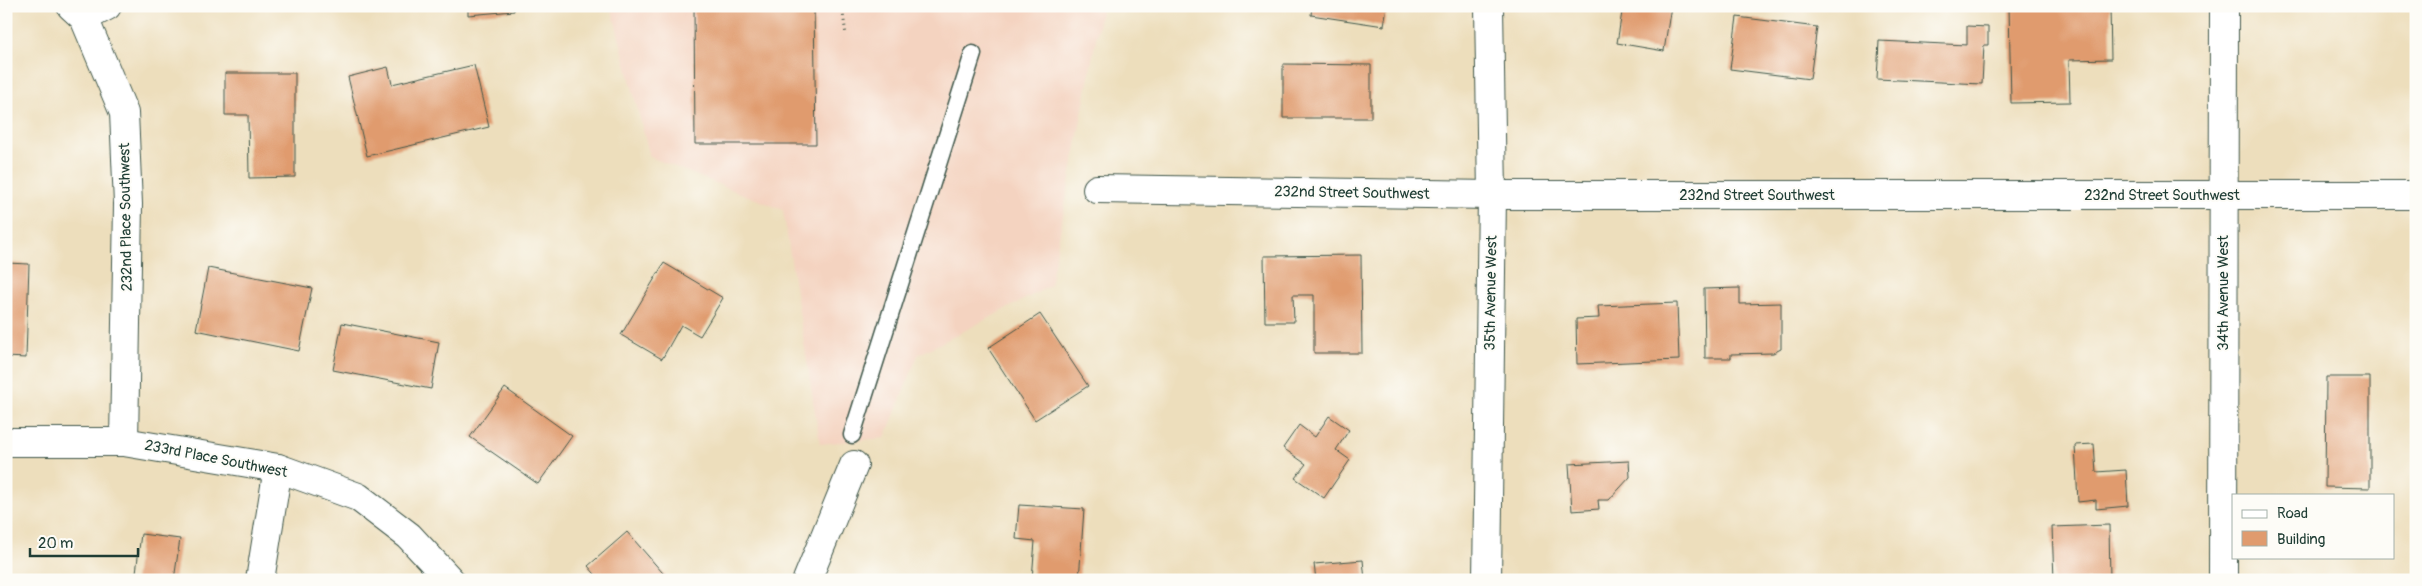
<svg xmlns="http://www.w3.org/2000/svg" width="2422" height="586" viewBox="0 0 2422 586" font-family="Pangolin,sans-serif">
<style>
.built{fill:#f4d3c0}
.building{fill:#e09b6e}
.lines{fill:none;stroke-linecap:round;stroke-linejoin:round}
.lane-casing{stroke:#3e5548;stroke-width:19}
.street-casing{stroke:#3e5548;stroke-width:30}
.path{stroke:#3e5548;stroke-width:3;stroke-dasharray:1 4;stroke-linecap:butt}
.lane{stroke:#fff;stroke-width:16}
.street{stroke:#fff;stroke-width:28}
.labels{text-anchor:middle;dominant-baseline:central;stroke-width:4;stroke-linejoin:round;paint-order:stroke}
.street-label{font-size:15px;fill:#1f3d34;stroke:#fdfcf7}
</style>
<rect width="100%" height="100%" fill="#fdfcf7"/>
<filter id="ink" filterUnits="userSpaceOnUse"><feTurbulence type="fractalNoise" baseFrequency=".02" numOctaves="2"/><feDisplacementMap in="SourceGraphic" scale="10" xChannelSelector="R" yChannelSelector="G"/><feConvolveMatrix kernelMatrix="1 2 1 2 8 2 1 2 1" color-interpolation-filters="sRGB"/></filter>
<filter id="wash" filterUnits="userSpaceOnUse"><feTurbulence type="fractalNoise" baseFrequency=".0096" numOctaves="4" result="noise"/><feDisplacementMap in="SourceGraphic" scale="20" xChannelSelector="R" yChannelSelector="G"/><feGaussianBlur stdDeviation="1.12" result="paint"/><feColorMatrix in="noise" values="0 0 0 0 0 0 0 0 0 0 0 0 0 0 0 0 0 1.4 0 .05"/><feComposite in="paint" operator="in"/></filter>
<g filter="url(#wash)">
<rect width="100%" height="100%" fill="#eddebc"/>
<path class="built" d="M 611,6 L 1102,6 L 1050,286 L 918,355 L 885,438 L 820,444 L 783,210 L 650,157 Z"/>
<g id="blocks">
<g class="building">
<path d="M 468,6 L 514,6 L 514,11 L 468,15 Z"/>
<path d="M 694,6 L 814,6 L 816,144 L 695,144 Z"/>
<path d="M 1312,6 L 1387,6 L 1384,26 L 1311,15 Z"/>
<path d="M 1623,6 L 1671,6 L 1664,51 L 1617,43 Z"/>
<path d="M 2009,6 L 2110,6 L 2111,59 L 2069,60 L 2070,102 L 2011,103 Z"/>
<path d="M 1737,17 L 1817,27 L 1810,79 L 1730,69 Z"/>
<path d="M 1967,26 L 1988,27 L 1988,45 L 1984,45 L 1982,84 L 1877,79 L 1879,41 L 1967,45 Z"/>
<path d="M 1283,64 L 1371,65 L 1371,118 L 1283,118 Z"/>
<path d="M 474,65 L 489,127 L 367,156 L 348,77 L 388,67 L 392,84 Z"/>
<path d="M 225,73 L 295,73 L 295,177 L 249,178 L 248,115 L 225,115 Z"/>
<path d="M 1361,255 L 1362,353 L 1314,353 L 1314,295 L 1293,295 L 1294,322 L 1265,322 L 1264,256 Z"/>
<path d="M 6,263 L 29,264 L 26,358 L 6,357 Z"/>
<path d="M 664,263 L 723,298 L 700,336 L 681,325 L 662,359 L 621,335 Z"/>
<path d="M 208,268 L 312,288 L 299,351 L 196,330 Z"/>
<path d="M 1740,288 L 1740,304 L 1781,303 L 1781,349 L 1773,353 L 1731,354 L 1731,358 L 1705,358 L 1704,289 Z"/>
<path d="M 1677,303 L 1679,360 L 1577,364 L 1576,319 L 1599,318 L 1598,306 Z"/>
<path d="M 1040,314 L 1088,386 L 1035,420 L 988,348 Z"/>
<path d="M 342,323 L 439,342 L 431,389 L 333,370 Z"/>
<path d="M 2326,377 L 2370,377 L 2370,488 L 2325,487 Z"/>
<path d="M 505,388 L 572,436 L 538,484 L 470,437 Z"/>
<path d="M 1329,416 L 1349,430 L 1336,450 L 1350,460 L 1324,498 L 1295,478 L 1306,464 L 1283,448 L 1299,425 L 1315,437 Z"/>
<path d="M 2094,444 L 2096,472 L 2126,470 L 2128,506 L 2096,509 L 2096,500 L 2078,502 L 2075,445 Z"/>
<path d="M 1629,461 L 1630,477 L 1609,500 L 1598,500 L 1599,509 L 1572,511 L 1569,464 Z"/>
<path d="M 1019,505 L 1084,509 L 1079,580 L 1032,579 L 1035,541 L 1016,539 Z"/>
<path d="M 2109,525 L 2110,580 L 2054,580 L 2052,527 Z"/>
<path d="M 627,532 L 669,580 L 600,580 L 588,566 Z"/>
<path d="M 141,534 L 180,539 L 174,580 L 135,580 Z"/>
<path d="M 1363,560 L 1365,580 L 1316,580 L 1314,564 Z"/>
</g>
</g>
</g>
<g filter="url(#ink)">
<use href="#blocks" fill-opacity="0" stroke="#3e5548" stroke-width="1"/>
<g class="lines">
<g class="lane-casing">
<path id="lane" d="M 852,435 L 973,54"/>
</g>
<g class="street-casing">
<g id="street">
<path d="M 71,6 L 84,18 L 124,113 L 128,204 L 124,442"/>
<path d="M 84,18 L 107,6"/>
<path d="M 1097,189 L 1492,195 L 2416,195"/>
<path d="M 6,442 L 124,442 L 278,468 L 358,497 L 409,536 L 450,580"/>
<path d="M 260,580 L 278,468"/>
<path d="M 807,580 L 854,465"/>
<path d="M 1487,580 L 1492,195 L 1489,6"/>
<path d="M 2223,580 L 2224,6"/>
</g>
</g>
<path class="path" d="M 842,6 L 846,35"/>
<use href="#lane" class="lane"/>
<use href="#street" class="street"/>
</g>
</g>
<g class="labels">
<g class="street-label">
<text transform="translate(1352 193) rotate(1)">232nd Street Southwest</text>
<text x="1757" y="195">232nd Street Southwest</text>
<text x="2162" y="195">232nd Street Southwest</text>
<text transform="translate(126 217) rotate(-91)">232nd Place Southwest</text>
<text transform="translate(1491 293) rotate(-89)">35th Avenue West</text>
<text transform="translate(2223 293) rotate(-90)">34th Avenue West</text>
<text transform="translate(216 459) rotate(11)">233rd Place Southwest</text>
</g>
</g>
<rect width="2422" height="586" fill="none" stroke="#fdfcf7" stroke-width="25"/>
<rect x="2232" y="494" width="162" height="65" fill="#fdfcf7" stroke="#a4b0a9"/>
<rect x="2242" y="510" width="25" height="8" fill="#ffffff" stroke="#a4b0a9"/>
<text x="2277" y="518" font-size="15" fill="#1f3d34">Road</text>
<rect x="2242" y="531" width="25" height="15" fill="#e09b6e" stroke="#a4b0a9"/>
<text x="2277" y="544" font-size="15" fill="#1f3d34">Building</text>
<path d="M30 548v8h108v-8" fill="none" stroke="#1f3d34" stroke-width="2.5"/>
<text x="38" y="548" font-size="15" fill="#1f3d34" stroke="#fdfcf7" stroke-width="4" paint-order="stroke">20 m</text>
</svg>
